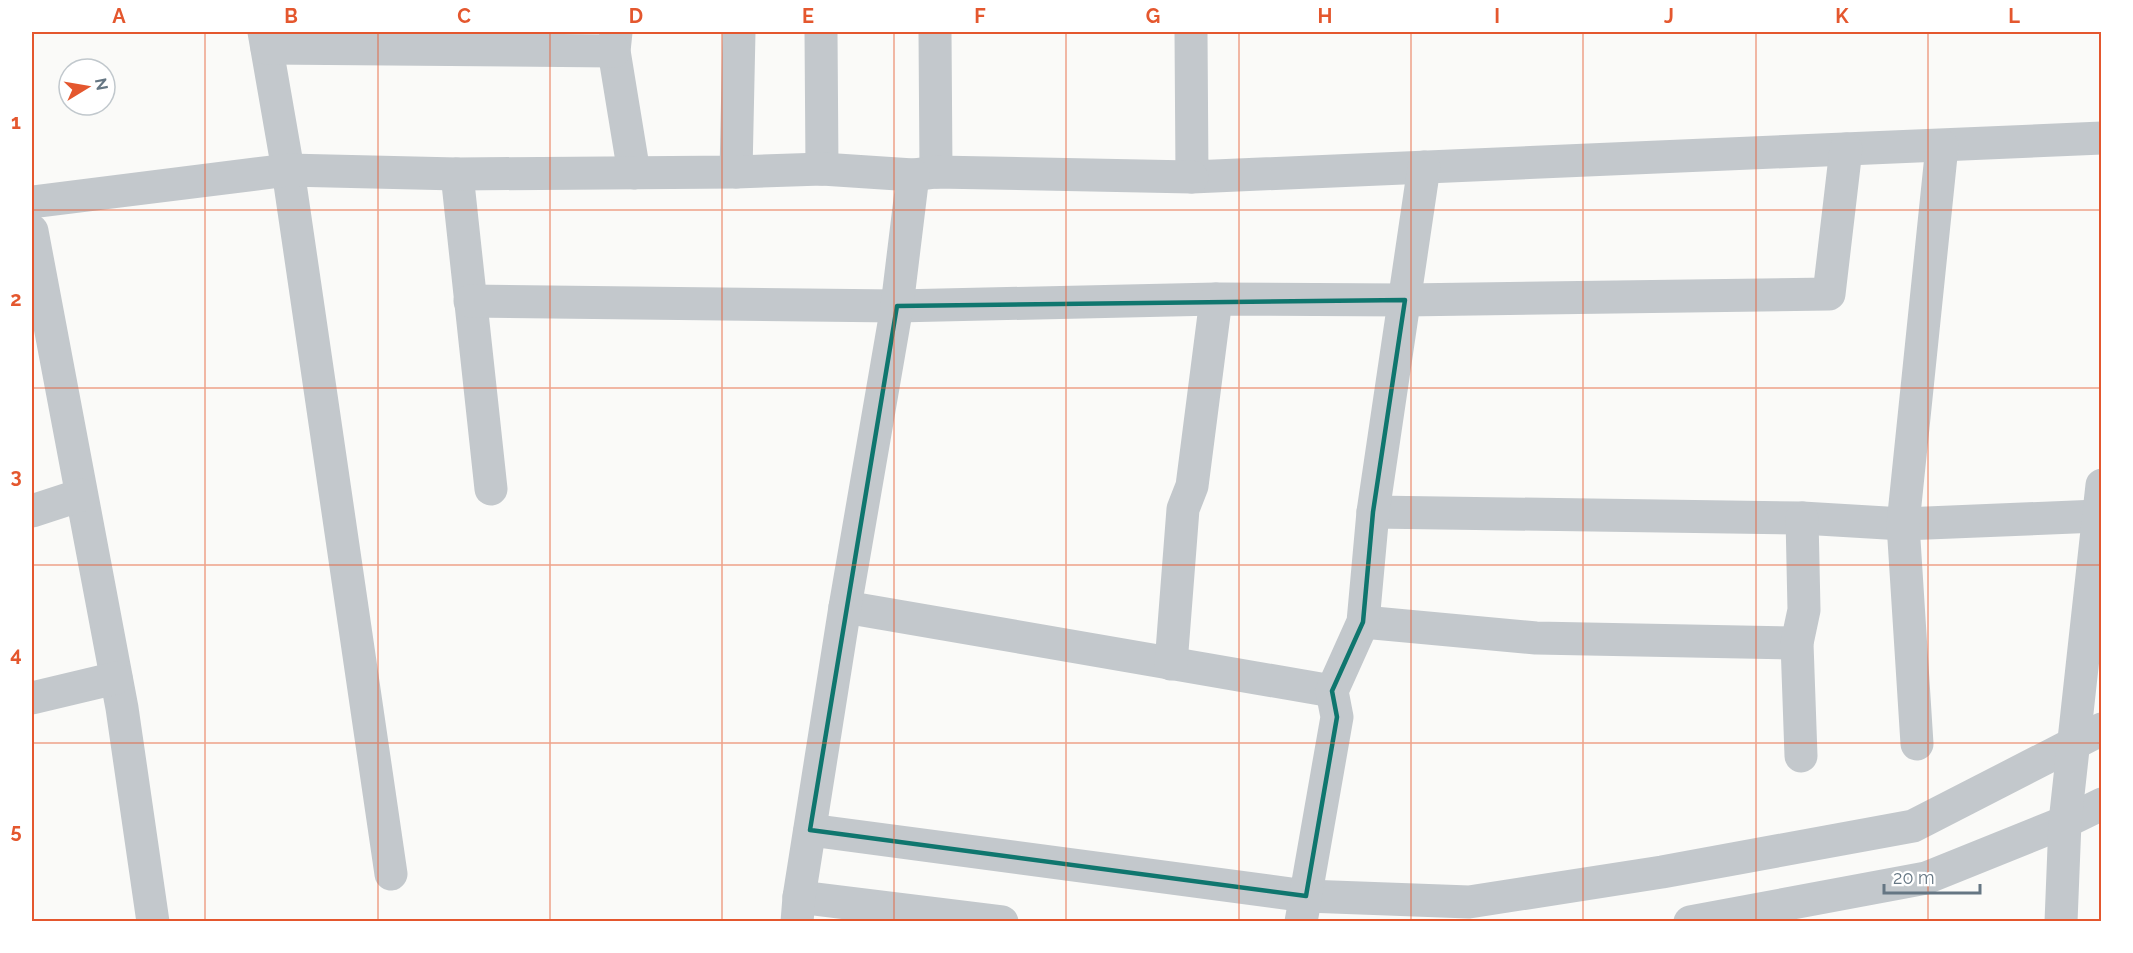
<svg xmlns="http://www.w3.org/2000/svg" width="2133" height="953" viewBox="0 0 2133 953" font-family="Raleway,sans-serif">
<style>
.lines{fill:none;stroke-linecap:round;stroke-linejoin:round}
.street{stroke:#c3c8cc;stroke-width:33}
.marked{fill:none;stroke:#0f766e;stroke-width:4.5;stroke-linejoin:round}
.grid{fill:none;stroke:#e4572e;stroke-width:1.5;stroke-opacity:0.55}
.neatline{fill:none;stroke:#e4572e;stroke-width:2}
.grid-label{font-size:20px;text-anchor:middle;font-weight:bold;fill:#e4572e}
</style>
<rect width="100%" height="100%" fill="#fafaf8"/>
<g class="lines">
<g class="street">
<path d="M 264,32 L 288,170 L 391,874"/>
<path d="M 616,32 L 614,51 L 634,173"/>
<path d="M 821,32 L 822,169"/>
<path d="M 935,32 L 936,172"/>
<path d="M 1191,32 L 1192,177 L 2102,138"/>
<path d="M 267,48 L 614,51"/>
<path d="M 736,172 L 739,32"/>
<path d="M 457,174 L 491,489"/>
<path d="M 32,202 L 288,170 L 457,174 L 736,172 L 822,169 L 913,175 L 936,172 L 1192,177"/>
<path d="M 32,231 L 122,708 L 153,922"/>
<path d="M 470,301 L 897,306 L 1216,299 L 1405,300 L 1829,294 L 1846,149"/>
<path d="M 32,511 L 81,495"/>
<path d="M 1373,512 L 1802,518 L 1903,524 L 2098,516"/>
<path d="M 845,607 L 1332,691"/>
<path d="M 1363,622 L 1536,638 L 1797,643"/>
<path d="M 1171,664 L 1183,509 L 1192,486 L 1216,299"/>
<path d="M 32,698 L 116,678"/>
<path d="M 1917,744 L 1903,524 L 1942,146"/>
<path d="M 1801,756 L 1797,643 L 1804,610 L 1802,518"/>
<path d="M 810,830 L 1306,896 L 1469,902 L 1662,872 L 1913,826 L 2102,729"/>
<path d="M 799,897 L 1002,922"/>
<path d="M 797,922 L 799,897 L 845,607 L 897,306 L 913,175"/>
<path d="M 1301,922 L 1337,717 L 1332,691 L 1363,622 L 1373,512 L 1424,167"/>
<path d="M 1690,922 L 1926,878 L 2065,822 L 2102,804"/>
<path d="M 2061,922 L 2065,822 L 2102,485"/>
</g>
</g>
<path class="marked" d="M 1405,300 L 1373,512 L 1363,622 L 1332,691 L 1337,717 L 1306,896 L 810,830 L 897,306 Z"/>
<path class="grid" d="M 205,32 L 205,922M 378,32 L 378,922M 550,32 L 550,922M 722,32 L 722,922M 894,32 L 894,922M 1066,32 L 1066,922M 1239,32 L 1239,922M 1411,32 L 1411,922M 1583,32 L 1583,922M 1756,32 L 1756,922M 1928,32 L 1928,922M 32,210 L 2102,210M 32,388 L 2102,388M 32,565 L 2102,565M 32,743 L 2102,743"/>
<rect width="2133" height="953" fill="none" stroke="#ffffff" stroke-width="66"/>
<g transform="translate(87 87) rotate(79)"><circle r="28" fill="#ffffff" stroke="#c1c8cd" stroke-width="1.5"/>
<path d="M0-4.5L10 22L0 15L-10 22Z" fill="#e4572e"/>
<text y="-9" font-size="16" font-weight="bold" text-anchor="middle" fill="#657683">N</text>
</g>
<path d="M1884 884v9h96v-9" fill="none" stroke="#657683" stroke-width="3"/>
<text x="1893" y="884" font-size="18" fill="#657683" stroke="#ffffff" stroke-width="4.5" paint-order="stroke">20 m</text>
<rect x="33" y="33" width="2067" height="887" class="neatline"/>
<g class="grid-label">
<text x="119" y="23">A</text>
<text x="291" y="23">B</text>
<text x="464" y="23">C</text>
<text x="636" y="23">D</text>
<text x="808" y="23">E</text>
<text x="980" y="23">F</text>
<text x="1153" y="23">G</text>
<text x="1325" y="23">H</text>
<text x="1497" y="23">I</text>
<text x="1669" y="23">J</text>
<text x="1842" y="23">K</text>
<text x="2014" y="23">L</text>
<text x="16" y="129">1</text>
<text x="16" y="306">2</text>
<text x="16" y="483">3</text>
<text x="16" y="661">4</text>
<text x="16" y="838">5</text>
</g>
</svg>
